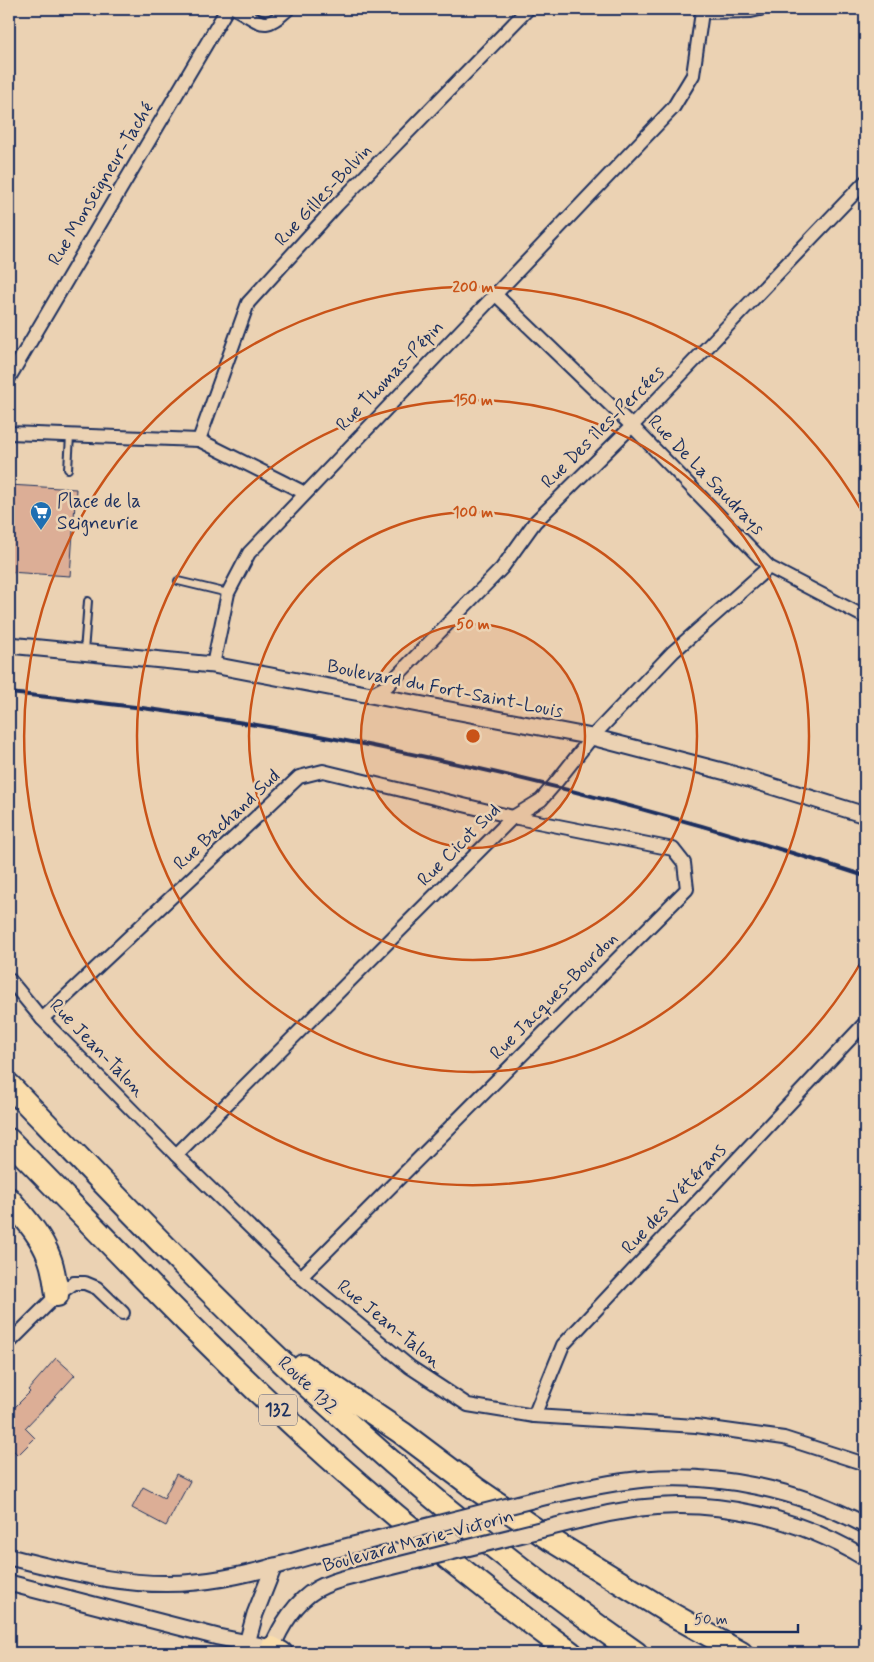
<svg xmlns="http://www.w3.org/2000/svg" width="874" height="1662" viewBox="0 0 874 1662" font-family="Mynerve,sans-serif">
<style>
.building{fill:#dcae96;stroke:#1b2f5e}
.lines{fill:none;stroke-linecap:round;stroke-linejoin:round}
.service-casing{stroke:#1b2f5e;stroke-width:10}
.minor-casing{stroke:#1b2f5e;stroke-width:16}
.tertiary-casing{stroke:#1b2f5e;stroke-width:19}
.motorway-casing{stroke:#1b2f5e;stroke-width:26}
.service{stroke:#ebd2b3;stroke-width:6}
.minor{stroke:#ebd2b3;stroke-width:12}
.tertiary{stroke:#ebd2b3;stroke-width:15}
.motorway{stroke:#faddab;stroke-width:22}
.rail{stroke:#1b2f5e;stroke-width:4}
.tertiary-bridge-casing{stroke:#1b2f5e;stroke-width:19;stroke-linecap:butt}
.tertiary-bridge{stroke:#ebd2b3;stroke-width:15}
.ring{fill:none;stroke:#c95318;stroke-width:2.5}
.labels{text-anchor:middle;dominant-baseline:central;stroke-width:5;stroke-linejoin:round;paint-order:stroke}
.shield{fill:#ebd2b3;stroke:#596078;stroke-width:1}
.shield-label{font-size:18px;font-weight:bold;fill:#1b2f5e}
.street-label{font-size:19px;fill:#1b2f5e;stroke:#ebd2b3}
.poi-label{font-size:19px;fill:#1b2f5e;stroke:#ebd2b3;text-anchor:start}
.centre{fill:#c95318;stroke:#ebd2b3;stroke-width:2.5}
.ring-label{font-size:15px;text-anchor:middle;font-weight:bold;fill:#c95318;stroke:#ebd2b3;stroke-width:5;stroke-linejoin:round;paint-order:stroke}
</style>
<rect width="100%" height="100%" fill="#ebd2b3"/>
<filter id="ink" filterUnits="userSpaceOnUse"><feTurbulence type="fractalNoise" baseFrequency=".02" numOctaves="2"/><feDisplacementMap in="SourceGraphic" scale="10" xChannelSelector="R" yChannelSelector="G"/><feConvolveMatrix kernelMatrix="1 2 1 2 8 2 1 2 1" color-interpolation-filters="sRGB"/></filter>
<g filter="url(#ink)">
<g class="building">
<path d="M 9,485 L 76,489 L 70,576 L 9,572 Z"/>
<path d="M 56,1358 L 75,1375 L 46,1407 L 46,1406 L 25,1428 L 35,1438 L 18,1455 L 9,1446 L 9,1413 L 30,1392 L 28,1390 Z"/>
<path d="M 176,1474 L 190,1481 L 166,1526 L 132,1508 L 143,1487 L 164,1498 Z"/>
</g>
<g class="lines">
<g class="service-casing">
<g id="service">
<path d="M 68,469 L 70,436"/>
<path d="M 178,581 L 228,593"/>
<path d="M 84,652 L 88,601"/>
</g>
</g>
<g class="minor-casing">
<g id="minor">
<path d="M 236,9 C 262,23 264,32 288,9"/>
<path d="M 702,12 L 751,11 L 760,9"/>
<path d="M 495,294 L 632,426 L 769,567 L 865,617"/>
<path d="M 9,378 L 227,9"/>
<path d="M 9,433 L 199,440 L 305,493"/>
<path d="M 199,440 L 248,303 L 337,205 L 528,9"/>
<path d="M 213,665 L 228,593 L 249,553 L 673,108 L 693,75 L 702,12 L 701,9"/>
<path d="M 368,696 L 387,686 L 502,568 L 535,522 L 632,426 L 865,182"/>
<path d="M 9,979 L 42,1019 L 176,1155 L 301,1277 L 410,1367 L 468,1405 L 534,1416 L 696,1426 L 784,1438 L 865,1464"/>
<path d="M 42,1019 L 299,777 L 323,771 L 513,817 L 673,849 L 684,863 L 687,889 L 301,1277"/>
<path d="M 176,1155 L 513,817 L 541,800 L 554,785 L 592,737 L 673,652 L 769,567"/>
<path d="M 9,1343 L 57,1295 L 74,1283 L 85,1283 L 97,1288 L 123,1313"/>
<path d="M 534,1416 L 563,1345 L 865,1023"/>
</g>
</g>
<g class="tertiary-casing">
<g id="tertiary">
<path d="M 9,645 L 213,665 L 592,737 L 726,772 L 865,815"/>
<path d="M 548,1496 C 580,1489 612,1482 645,1479 C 721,1473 798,1490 865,1525"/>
<path d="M 580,1520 C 600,1515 620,1511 640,1508 C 717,1498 799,1518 865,1558"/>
<path d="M 9,1557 C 70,1572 132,1589 196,1582 C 240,1578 283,1564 325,1552"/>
<path d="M 9,1583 L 218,1637 L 272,1648 C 280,1627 296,1601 317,1589 C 328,1583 341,1579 354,1576"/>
<path d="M 247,1643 L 255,1614 L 274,1566"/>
</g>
</g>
<g class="motorway-casing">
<g id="motorway">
<path d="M 9,1085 C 112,1192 215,1301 325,1402 C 422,1492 527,1577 636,1653"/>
<path d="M 9,1140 C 106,1239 202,1341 304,1435 C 389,1513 479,1585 571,1653"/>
<path d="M 9,1199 C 23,1216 41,1235 49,1257 C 54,1269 55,1282 57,1295"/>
<path d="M 303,1366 L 402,1433 L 475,1488 L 551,1540 L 673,1615 L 741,1653"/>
<path d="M 272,1648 L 281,1653"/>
</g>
</g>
<use href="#service" class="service"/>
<use href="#minor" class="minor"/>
<use href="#tertiary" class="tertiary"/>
<use href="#motorway" class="motorway"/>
<path class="rail" d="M 9,693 C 301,720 587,785 865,876"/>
<g class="tertiary-bridge-casing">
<g id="tertiary-bridge">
<path d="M 325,1552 L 548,1496"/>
<path d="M 354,1576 L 580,1520"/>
</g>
</g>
<use href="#tertiary-bridge" class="tertiary-bridge"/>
</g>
</g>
<circle cx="473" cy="736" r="112" fill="#c95318" fill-opacity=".12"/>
<g class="ring">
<circle cx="473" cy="736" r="112"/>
<circle cx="473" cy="736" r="224"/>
<circle cx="473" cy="736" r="336"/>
<path d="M864 957A449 449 0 1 1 864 515"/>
</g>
<defs>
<g id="supermarket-pin" transform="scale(1.125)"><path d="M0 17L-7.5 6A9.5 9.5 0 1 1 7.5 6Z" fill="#1f6fb2" stroke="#ebd2b3"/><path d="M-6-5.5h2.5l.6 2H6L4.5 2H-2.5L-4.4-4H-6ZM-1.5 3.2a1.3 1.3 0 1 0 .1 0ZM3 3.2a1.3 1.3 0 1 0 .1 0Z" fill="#fff"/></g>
</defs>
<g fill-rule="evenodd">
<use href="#supermarket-pin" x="41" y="512"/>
</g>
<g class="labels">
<rect class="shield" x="259" y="1394.5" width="38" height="31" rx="4"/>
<g class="shield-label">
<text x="278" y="1410">132</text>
</g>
<g class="street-label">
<text transform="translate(101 184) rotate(-59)">Rue Monseigneur-Taché</text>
<text transform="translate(323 195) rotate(-47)">Rue Gilles-Bolvin</text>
<text transform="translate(390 376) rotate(-46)">Rue Thomas-Pépin</text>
<text transform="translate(603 427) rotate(-45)">Rue Des îles-Percées</text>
<text transform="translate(706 475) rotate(46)">Rue De La Saudrays</text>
<text transform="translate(445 689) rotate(11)">Boulevard du Fort-Saint-Louis</text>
<text transform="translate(227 820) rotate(-43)">Rue Bachand Sud</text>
<text transform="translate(459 845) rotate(-45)">Rue Cicot Sud</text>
<text transform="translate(554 996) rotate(-45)">Rue Jacques-Bourdon</text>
<text transform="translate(97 1048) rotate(46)">Rue Jean-Talon</text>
<text transform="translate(674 1199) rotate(-47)">Rue des Vétérans</text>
<text transform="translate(389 1324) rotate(39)">Rue Jean-Talon</text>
<text transform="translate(308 1385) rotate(43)">Route 132</text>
<text transform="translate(418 1541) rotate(-15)">Boulevard Marie-Victorin</text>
</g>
<g class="poi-label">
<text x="57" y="501">Place de la<tspan x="57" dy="22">Seigneurie</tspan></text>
</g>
</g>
<circle cx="473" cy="736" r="8" class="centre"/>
<g class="ring-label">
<text x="473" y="292">200 m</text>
<text x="473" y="405">150 m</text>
<text x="473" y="517">100 m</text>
<text x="473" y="629">50 m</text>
</g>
<rect width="874" height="1662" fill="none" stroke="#ebd2b3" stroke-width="30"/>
<rect x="15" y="15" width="844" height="1632" fill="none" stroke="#1b2f5e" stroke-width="2" filter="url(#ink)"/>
<path d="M686 1624v8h112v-8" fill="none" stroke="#1b2f5e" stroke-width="2.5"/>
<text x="694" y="1624" font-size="15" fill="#1b2f5e" stroke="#ebd2b3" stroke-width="4" paint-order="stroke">50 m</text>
</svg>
